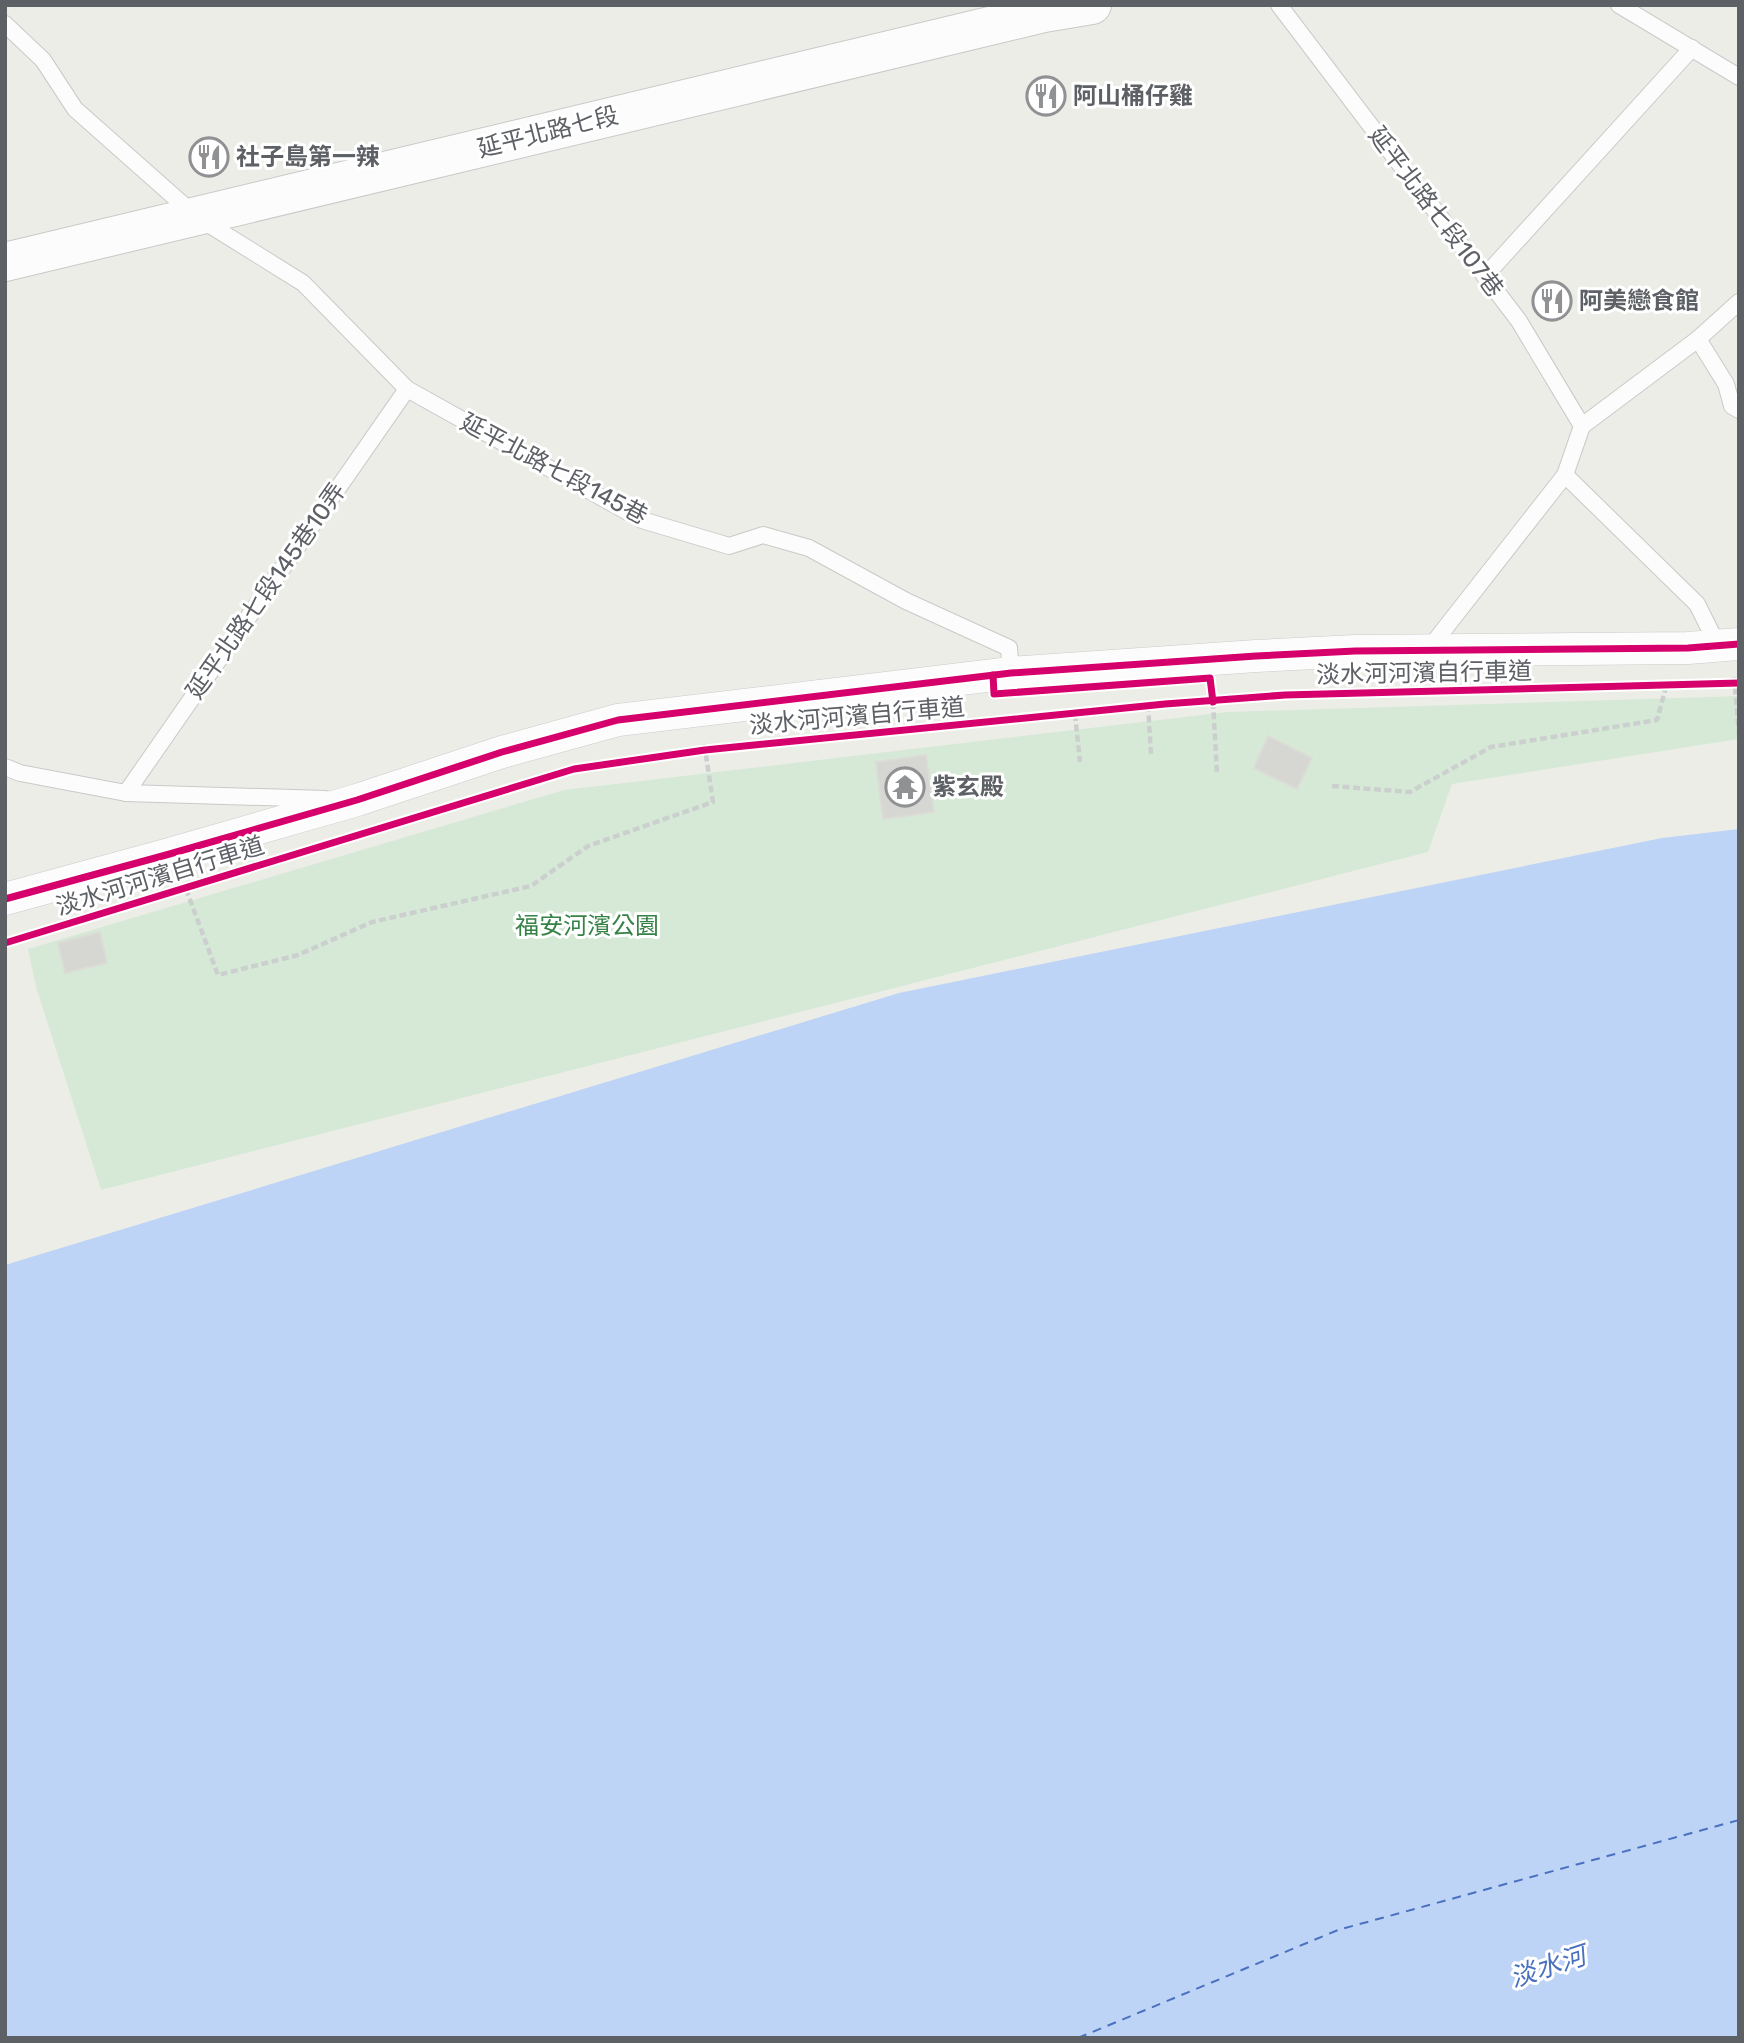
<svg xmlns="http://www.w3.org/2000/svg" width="1744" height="2043" viewBox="0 0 1744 2043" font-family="Rubik,'Noto Sans TC',sans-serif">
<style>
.green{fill:#d6e9d7}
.water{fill:#bdd4f6}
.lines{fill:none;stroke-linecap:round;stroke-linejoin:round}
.ferry{stroke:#4a71c0;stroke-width:2;stroke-dasharray:9 7;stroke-linecap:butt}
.building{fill:#d6d6d3;stroke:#dcdcd7;stroke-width:2}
.service-casing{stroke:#c9c9c9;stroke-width:18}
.minor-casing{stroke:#c9c9c9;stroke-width:33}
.tertiary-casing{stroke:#c9c9c9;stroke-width:40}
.path{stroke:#cbcfce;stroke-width:4.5;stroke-dasharray:7 3.5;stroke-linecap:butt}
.service{stroke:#fcfcfc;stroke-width:16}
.minor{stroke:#fcfcfc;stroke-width:32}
.tertiary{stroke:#fcfcfc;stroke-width:38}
.cycleway-casing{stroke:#fff;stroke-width:11}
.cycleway{stroke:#d6006c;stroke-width:7}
.labels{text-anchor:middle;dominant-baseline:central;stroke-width:6;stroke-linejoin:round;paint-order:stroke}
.poi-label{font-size:24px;font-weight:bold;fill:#5d6065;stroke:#fff;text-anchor:start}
.street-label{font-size:24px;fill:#5d6065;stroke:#fff}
.park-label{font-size:24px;fill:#378247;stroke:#fff}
.water-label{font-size:26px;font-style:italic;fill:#4a71c0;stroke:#fff}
</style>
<rect width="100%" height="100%" fill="#edede8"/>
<path class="green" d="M 1739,696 L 1739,739 L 1452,784 L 1428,852 L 101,1190 L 36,987 L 28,949 L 564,790 L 1227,712 Z"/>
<path class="water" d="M 1739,829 L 1739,2038 L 5,2038 L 5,1265 L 899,993 L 1662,838 Z"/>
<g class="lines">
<path class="ferry" d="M 1078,2038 L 1338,1930 L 1739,1820"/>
</g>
<g class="building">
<path d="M 1268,736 L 1312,758 L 1297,789 L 1254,768 Z"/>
<path d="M 926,755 L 934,812 L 883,819 L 876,762 Z"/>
<path d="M 100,932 L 107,963 L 65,973 L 58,943 Z"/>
</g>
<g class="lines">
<g class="service-casing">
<g id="service">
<path d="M 1279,5 L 1519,321 L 1582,426 L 1565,475 L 1428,650"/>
<path d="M 1619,5 L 1739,77"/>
<path d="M 5,24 L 43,60 L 75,109 L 197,217 L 303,283 L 407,389 L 642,520 L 729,546 L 763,535 L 809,548 L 906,601 L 1009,648 L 1011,673"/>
<path d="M 1485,276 L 1692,48"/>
<path d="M 1698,339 L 1739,302"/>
<path d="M 1582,426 L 1698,339 L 1726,384 L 1732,406 L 1739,410"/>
<path d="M 1565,475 L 1697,604 L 1718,646"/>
<path d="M 5,767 L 20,773 L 126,793 L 325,799"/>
<path d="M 126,793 L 407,389"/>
</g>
</g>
<g class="minor-casing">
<path id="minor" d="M 5,899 L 166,855 L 357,800 L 502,752 L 618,720 L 1011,673 L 1256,656 L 1355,651 L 1688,648 L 1739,644"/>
</g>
<g class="tertiary-casing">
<path id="tertiary" d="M 5,262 L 1044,13 L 1092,5"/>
</g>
<g class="path">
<path d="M 1734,677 L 1739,733"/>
<path d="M 1213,702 L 1217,773"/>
<path d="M 1148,705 L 1151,754"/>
<path d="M 1075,714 L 1080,762"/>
<path d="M 1332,786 L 1410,792 L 1491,747 L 1657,720 L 1666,687"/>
<path d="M 186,889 L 218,975 L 298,955 L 372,922 L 531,886 L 588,846 L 713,802 L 704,742"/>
</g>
<use href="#service" class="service"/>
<use href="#minor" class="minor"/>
<use href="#tertiary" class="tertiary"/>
<g class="cycleway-casing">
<g id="cycleway">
<path d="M 993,675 L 994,694 L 1210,678 L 1213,702"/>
<path d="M 5,899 L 166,855 L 357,800 L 502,752 L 618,720 L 1011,673 L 1256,656 L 1355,651 L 1688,648 L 1739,644"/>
<path d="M 5,943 L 574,769 L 705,750 L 1165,704 L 1285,695 L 1739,683"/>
</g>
</g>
<use href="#cycleway" class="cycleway"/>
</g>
<defs>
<g id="restaurant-ring" transform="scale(2.0125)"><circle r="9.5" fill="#fff" stroke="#8f9193" stroke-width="1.5"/><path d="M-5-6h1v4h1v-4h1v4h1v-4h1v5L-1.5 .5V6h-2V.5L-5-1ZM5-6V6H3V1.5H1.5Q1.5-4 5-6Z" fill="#8f9193"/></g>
<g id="temple-ring" transform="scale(2.0125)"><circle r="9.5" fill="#fff" stroke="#8f9193" stroke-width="1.5"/><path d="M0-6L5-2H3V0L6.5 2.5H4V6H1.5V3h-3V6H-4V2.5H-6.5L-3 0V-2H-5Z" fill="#8f9193"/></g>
</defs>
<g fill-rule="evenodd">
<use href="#restaurant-ring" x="1046" y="96"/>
<use href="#restaurant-ring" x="209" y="157"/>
<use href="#restaurant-ring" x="1552" y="301"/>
<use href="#temple-ring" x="905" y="787"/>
</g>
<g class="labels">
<g class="poi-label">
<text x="1073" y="96">阿山桶仔雞</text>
<text x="236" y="157">社子島第一辣</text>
<text x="1579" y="301">阿美戀食館</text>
<text x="932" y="787">紫玄殿</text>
</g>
<g class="street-label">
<text transform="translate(548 132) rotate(-14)">延平北路七段</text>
<text transform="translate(1436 212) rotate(53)">延平北路七段107巷</text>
<text transform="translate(554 469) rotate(28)">延平北路七段145巷</text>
<text transform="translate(266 591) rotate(-55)">延平北路七段145巷10弄</text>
<text transform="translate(1424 673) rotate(-1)">淡水河河濱自行車道</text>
<text transform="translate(857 716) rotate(-5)">淡水河河濱自行車道</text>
<text transform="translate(160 876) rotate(-17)">淡水河河濱自行車道</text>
</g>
<g class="park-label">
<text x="587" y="926">福安河濱公園</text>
</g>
<g class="water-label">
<text transform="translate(1548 1967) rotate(-18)">淡水河</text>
</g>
</g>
<rect width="1744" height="2043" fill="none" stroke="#5d6065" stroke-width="14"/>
</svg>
